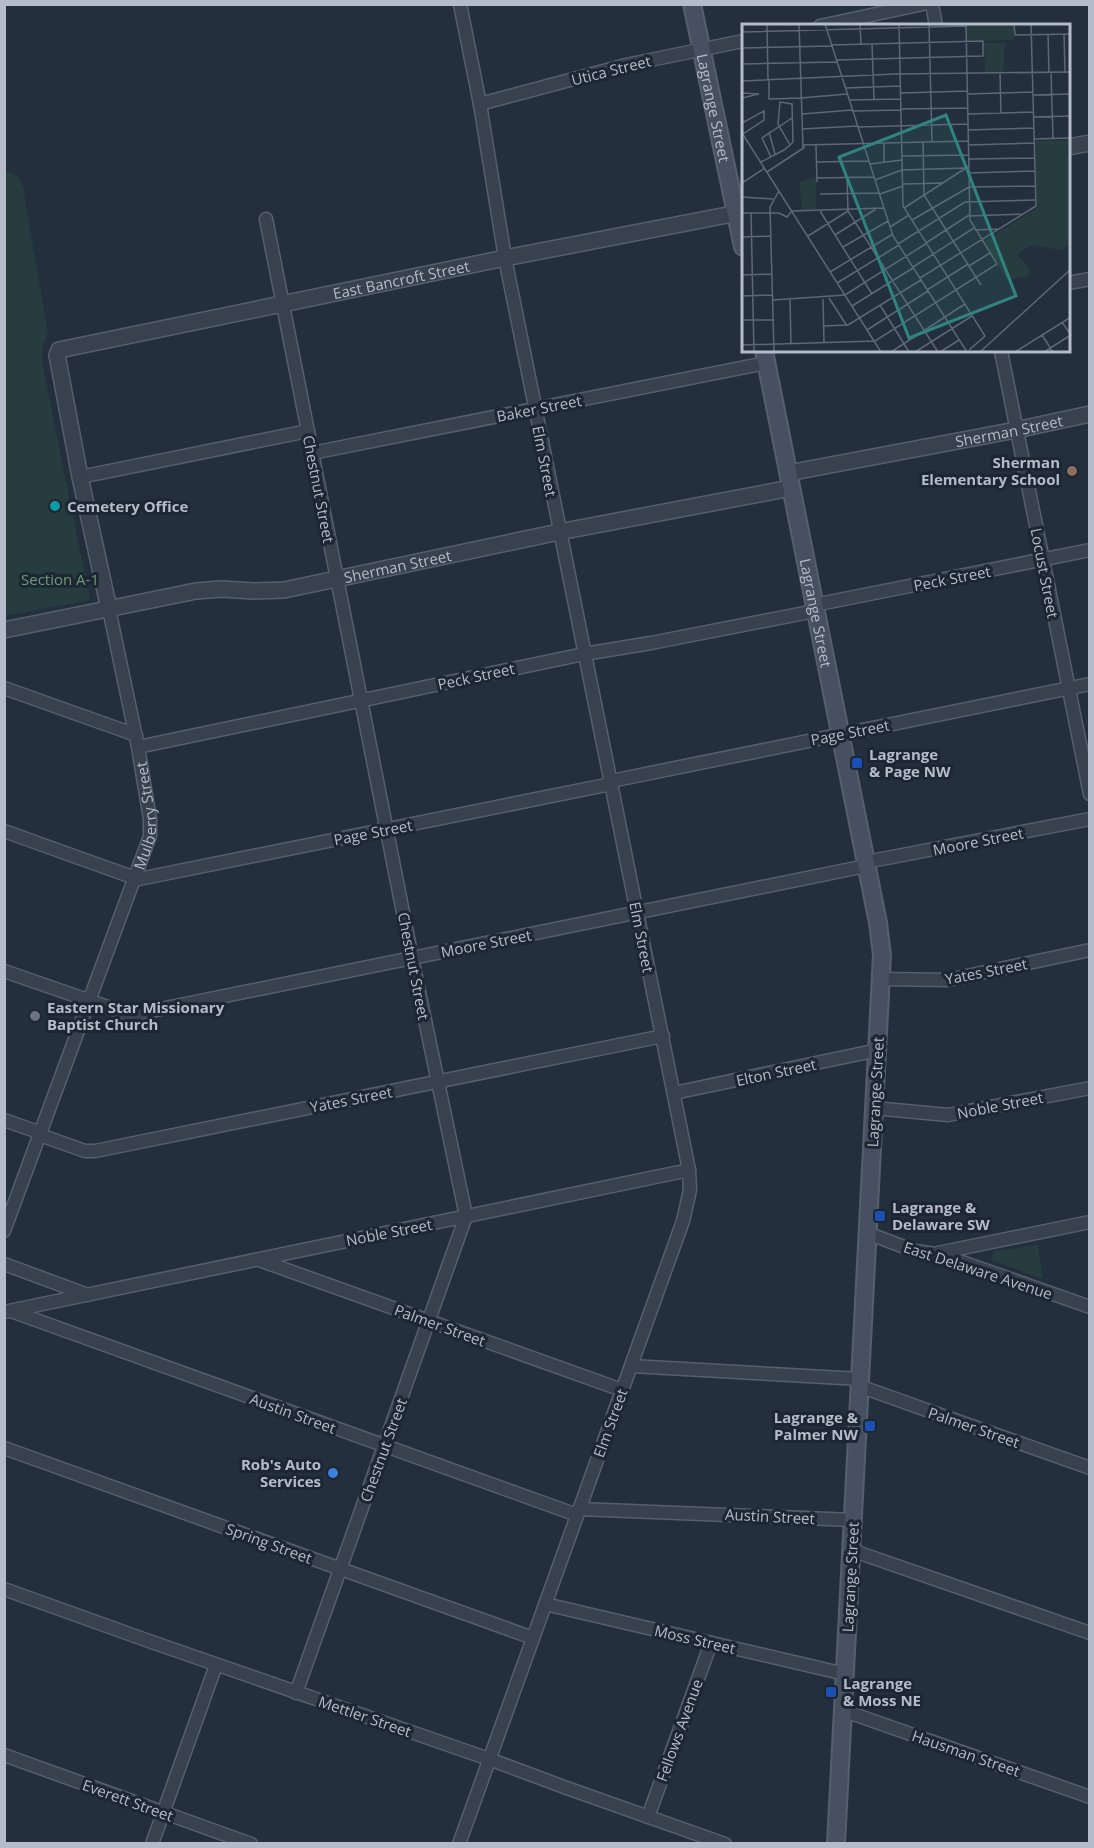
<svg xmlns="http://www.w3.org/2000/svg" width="1094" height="1848" viewBox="0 0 1094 1848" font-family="'Open Sans',sans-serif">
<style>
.green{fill:#263c3f}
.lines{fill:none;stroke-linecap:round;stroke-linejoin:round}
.minor-casing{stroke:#565f6c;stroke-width:15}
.tertiary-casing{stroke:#565f6c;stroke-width:18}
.secondary-casing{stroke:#565f6c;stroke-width:20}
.minor{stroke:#38414e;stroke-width:12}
.tertiary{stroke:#38414e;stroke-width:15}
.secondary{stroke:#465061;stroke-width:16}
.education-dot{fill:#8d6e63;stroke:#1d2633;stroke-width:2}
.culture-dot{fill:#0f9aa8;stroke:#1d2633;stroke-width:2}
.transit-dot{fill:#1a4fb4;stroke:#1d2633;stroke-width:2}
.worship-dot{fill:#6b7280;stroke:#1d2633;stroke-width:2}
.shop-dot{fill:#3f7fe0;stroke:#1d2633;stroke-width:2}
.labels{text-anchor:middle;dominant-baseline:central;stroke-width:6;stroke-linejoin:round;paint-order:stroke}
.street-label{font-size:15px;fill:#b4bcc9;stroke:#1d2633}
.poi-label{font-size:15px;font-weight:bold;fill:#b4bcc9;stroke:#1d2633;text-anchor:start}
.park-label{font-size:15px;fill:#6b9a76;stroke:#1d2633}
.inset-road{fill:none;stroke:#5e6776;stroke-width:1.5}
.view{fill:#308480;fill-opacity:0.15;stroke:#308480;stroke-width:3}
.inset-edge{fill:none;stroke:#b4bcc9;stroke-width:3}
</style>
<rect width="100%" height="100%" fill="#242f3e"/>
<g class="green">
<path d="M 5,169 L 18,177 L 23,187 L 48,334 L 43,345 L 42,362 L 90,600 L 5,616 Z"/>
<path d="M 1038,1245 L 1043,1279 L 991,1260 L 994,1251 Z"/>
</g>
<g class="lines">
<g class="minor-casing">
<g id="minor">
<path d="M 932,4 L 936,26"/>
<path d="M 820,26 L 923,4"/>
<path d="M 480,104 L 626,65 L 743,41"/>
<path d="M 266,219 L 412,958 L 466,1216 L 296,1693"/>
<path d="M 1068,283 L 1090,279"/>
<path d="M 1001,351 L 1090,794"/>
<path d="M 312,453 L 766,363"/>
<path d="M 80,477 L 308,431"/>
<path d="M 814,605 L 1090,550"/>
<path d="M 4,688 L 136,735"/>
<path d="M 138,747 L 584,654 L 651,643 L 815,611"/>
<path d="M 611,781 L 1090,684"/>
<path d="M 4,831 L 135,878"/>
<path d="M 866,862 L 1090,819"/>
<path d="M 134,880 L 611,784"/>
<path d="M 4,971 L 131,1015 L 866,866"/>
<path d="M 881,979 L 948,980 L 1090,950"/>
<path d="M 674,1093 L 878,1050"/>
<path d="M 874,1108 L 948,1115 L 1090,1088"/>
<path d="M 4,1120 L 41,1133"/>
<path d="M 40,1135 L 85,1151 L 95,1151 L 663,1036"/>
<path id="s1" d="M 4,1231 L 150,836 L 150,819 L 138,747 L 109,609"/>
<path d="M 867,1233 L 915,1251 L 942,1255 L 1090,1307"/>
<path d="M 938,1253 L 1090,1222"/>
<path d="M 259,1260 L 622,1390"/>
<path d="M 4,1264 L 88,1295"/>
<path d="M 11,1311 L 577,1515"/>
<path d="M 4,1312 L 689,1170"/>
<path d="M 631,1366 L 860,1379"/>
<path d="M 859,1386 L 1090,1468"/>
<path d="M 4,1448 L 533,1638"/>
<path d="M 579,1509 L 853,1520"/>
<path d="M 851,1550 L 1090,1633"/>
<path d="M 4,1589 L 146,1640 L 489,1759 L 564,1787 L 725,1844"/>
<path d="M 545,1604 L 845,1674"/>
<path d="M 842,1710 L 1090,1797"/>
<path d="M 4,1755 L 251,1844"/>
<path d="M 648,1817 L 711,1643"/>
<path d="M 152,1844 L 216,1665"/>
<path d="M 459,1844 L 683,1221 L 690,1190 L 689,1170 L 505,258 L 480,104 L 460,4"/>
</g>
</g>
<g class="tertiary-casing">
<g id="tertiary">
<path d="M 1068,147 L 1090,143"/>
<path id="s2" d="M 788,473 L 1016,430 L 1090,414"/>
<path id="s3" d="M 109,609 L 80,477 L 57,355 L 59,350 L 505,258 L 743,212"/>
<path id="s4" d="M 4,630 L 196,591 L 221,589 L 254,591 L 284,590 L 559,532 L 791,488"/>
</g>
</g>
<g class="secondary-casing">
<g id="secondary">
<path id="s5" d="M 692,4 L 743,247"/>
<path id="s6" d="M 764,351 L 878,923 L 882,955 L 836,1844"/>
</g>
</g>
<use href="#minor" class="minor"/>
<use href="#tertiary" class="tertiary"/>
<use href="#secondary" class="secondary"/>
</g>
<circle class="education-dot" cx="1072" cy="471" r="6"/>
<circle class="culture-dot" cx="55" cy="506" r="6"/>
<g class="transit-dot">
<rect x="851" y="757" width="12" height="12" rx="3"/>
<rect x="874" y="1210" width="12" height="12" rx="3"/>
<rect x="864" y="1420" width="12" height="12" rx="3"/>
<rect x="825" y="1686" width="12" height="12" rx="3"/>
</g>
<circle class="worship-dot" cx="35" cy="1016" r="6"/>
<circle class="shop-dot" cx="333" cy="1473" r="6"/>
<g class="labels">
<g class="street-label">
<text transform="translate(611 70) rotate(-14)">Utica Street</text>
<text stroke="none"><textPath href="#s5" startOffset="106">Lagrange Street</textPath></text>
<text stroke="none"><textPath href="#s3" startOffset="614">East Bancroft Street</textPath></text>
<text transform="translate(539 408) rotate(-11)">Baker Street</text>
<text stroke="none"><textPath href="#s2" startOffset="225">Sherman Street</textPath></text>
<text transform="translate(545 461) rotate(79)">Elm Street</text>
<text transform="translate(319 489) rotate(79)">Chestnut Street</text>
<text stroke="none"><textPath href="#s4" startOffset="400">Sherman Street</textPath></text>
<text transform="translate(1045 573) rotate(79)">Locust Street</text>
<text transform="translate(952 578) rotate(-11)">Peck Street</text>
<text stroke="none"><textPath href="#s6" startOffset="267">Lagrange Street</textPath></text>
<text transform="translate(476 676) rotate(-12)">Peck Street</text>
<text transform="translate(850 732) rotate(-11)">Page Street</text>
<text stroke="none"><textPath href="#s1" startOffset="441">Mulberry Street</textPath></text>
<text transform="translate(373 832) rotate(-11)">Page Street</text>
<text transform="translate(978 841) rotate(-11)">Moore Street</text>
<text transform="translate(642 937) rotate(79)">Elm Street</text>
<text transform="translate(486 943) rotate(-11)">Moore Street</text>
<text transform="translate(414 966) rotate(79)">Chestnut Street</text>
<text transform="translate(986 971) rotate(-11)">Yates Street</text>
<text transform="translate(776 1072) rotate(-12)">Elton Street</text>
<text transform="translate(875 1092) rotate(-87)">Lagrange Street</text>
<text transform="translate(351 1099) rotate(-11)">Yates Street</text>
<text transform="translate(1000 1105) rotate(-11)">Noble Street</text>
<text transform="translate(389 1232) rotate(-11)">Noble Street</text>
<text transform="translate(978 1270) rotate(18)">East Delaware Avenue</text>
<text transform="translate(440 1325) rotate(20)">Palmer Street</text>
<text transform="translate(293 1413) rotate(20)">Austin Street</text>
<text transform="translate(610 1423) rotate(-70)">Elm Street</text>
<text transform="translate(974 1427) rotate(19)">Palmer Street</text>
<text transform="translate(383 1450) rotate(-70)">Chestnut Street</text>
<text transform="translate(770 1516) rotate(3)">Austin Street</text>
<text transform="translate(269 1543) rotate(20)">Spring Street</text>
<text transform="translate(850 1577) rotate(-87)">Lagrange Street</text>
<text transform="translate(695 1639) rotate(13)">Moss Street</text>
<text transform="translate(365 1716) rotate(19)">Mettler Street</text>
<text transform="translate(679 1730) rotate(-70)">Fellows Avenue</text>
<text transform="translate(966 1753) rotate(19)">Hausman Street</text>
<text transform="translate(128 1800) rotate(20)">Everett Street</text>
</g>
<g class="poi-label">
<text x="1060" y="462" text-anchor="end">Sherman<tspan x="1060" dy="17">Elementary School</tspan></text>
<text x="67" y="506">Cemetery Office</text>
<text x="869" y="754">Lagrange<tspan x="869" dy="17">&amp; Page NW</tspan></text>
<text x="47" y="1007">Eastern Star Missionary<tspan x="47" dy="17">Baptist Church</tspan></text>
<text x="892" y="1207">Lagrange &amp;<tspan x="892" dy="17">Delaware SW</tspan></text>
<text x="858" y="1417" text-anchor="end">Lagrange &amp;<tspan x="858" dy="17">Palmer NW</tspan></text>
<text x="321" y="1464" text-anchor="end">Rob's Auto<tspan x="321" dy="17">Services</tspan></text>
<text x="843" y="1683">Lagrange<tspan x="843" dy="17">&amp; Moss NE</tspan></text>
</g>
<g class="park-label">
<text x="60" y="579">Section A-1</text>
</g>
</g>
<g transform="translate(742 24)">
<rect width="328" height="328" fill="#242f3e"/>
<path d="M 225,0 L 272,0 L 272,16 L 225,17 ZM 242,19 L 263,19 L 261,48 L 243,49 ZM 328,116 L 328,221 L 318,226 L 290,221 L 275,230 L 286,243 L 287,252 L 265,256 L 242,217 L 295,184 L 293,117 ZM 74,153 L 74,185 L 60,186 L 57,158 Z" fill="#263c3f"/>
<path class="inset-road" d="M 25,0 L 26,56M 57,0 L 61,124M 83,0 L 151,212 L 225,328M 118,0 L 119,21M 157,0 L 161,182 L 243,312 L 227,326M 187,0 L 190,118M 272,0 L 273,11 L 329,10M 0,8 L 224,2M 306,10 L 307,48M 322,10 L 323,48M 130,20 L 132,75M 89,21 L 241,17 L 241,32 L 94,36M 0,24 L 90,22M 0,40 L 95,38M 309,48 L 311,115M 258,50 L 259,89M 27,56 L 27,75 L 59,74M 0,57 L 153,50 L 329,48M 103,64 L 158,62M 0,69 L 17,70 L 0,74M 159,69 L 226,67M 226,70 L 291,68M 291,71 L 329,70M 59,74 L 105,70M 107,76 L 159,75M 159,85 L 226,84M 111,87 L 159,86M 60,90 L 110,86M 226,90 L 291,88M 291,93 L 329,92M 0,99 L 22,87 L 22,96 L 1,110M 116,103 L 226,100M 60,105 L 116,102M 226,106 L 292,104M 27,108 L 33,130M 0,109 L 139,328M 292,115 L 329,114M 181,118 L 182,171 L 239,261M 142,119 L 142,138M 61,121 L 227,117M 74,121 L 75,158M 227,121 L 292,119M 160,132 L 227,131M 29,133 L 20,114 L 50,94M 227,135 L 292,134M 19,138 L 42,126 L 47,122 L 51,118 L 50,80 L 38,78 L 36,100 L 48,121M 75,138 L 127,137M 128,140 L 160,136M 160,146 L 223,144M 25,148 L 63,123M 227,149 L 293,147M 105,153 L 106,187 L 196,328M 75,154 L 132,153M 133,156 L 160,146M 0,159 L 23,144M 161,160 L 200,159M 227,163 L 293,162M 78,170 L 137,169M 138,170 L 161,162M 0,173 L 31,175M 162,184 L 227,142M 78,187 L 130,270M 0,189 L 37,189 L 45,193 L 50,187 L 142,184M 9,189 L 12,328M 227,192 L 282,190M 170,196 L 227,163M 148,203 L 167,191M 233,206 L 257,205M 93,211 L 134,185M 66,212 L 106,187M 0,213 L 29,212M 184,219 L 227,191M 156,220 L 223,178 L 293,176M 101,223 L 146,197M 227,242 L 248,229M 171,243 L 232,204M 88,248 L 151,210M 0,251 L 30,250M 178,254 L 294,182 L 289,0M 95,259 L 157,221M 185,266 L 226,240M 0,272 L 31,271M 87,274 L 105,302M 81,275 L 82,319M 31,276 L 103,271 L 185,219M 48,276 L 49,320M 138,281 L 167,328M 110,282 L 171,244M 0,296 L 31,296M 81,302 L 106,301 L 179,256M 125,306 L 186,267M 300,311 L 311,328M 0,321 L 133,317 L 255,240 L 228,196 L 224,0M 32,328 L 28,183 L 37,167M 149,328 L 223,280M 173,328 L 230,292M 198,328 L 217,316M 238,328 L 329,245M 273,328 L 329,293M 302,328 L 329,311 L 320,298"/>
<path class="view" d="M 204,91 L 274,272 L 167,314 L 97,133 Z"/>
<rect width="328" height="328" class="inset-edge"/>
</g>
<rect width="1094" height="1848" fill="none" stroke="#b4bcc9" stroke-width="12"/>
</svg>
